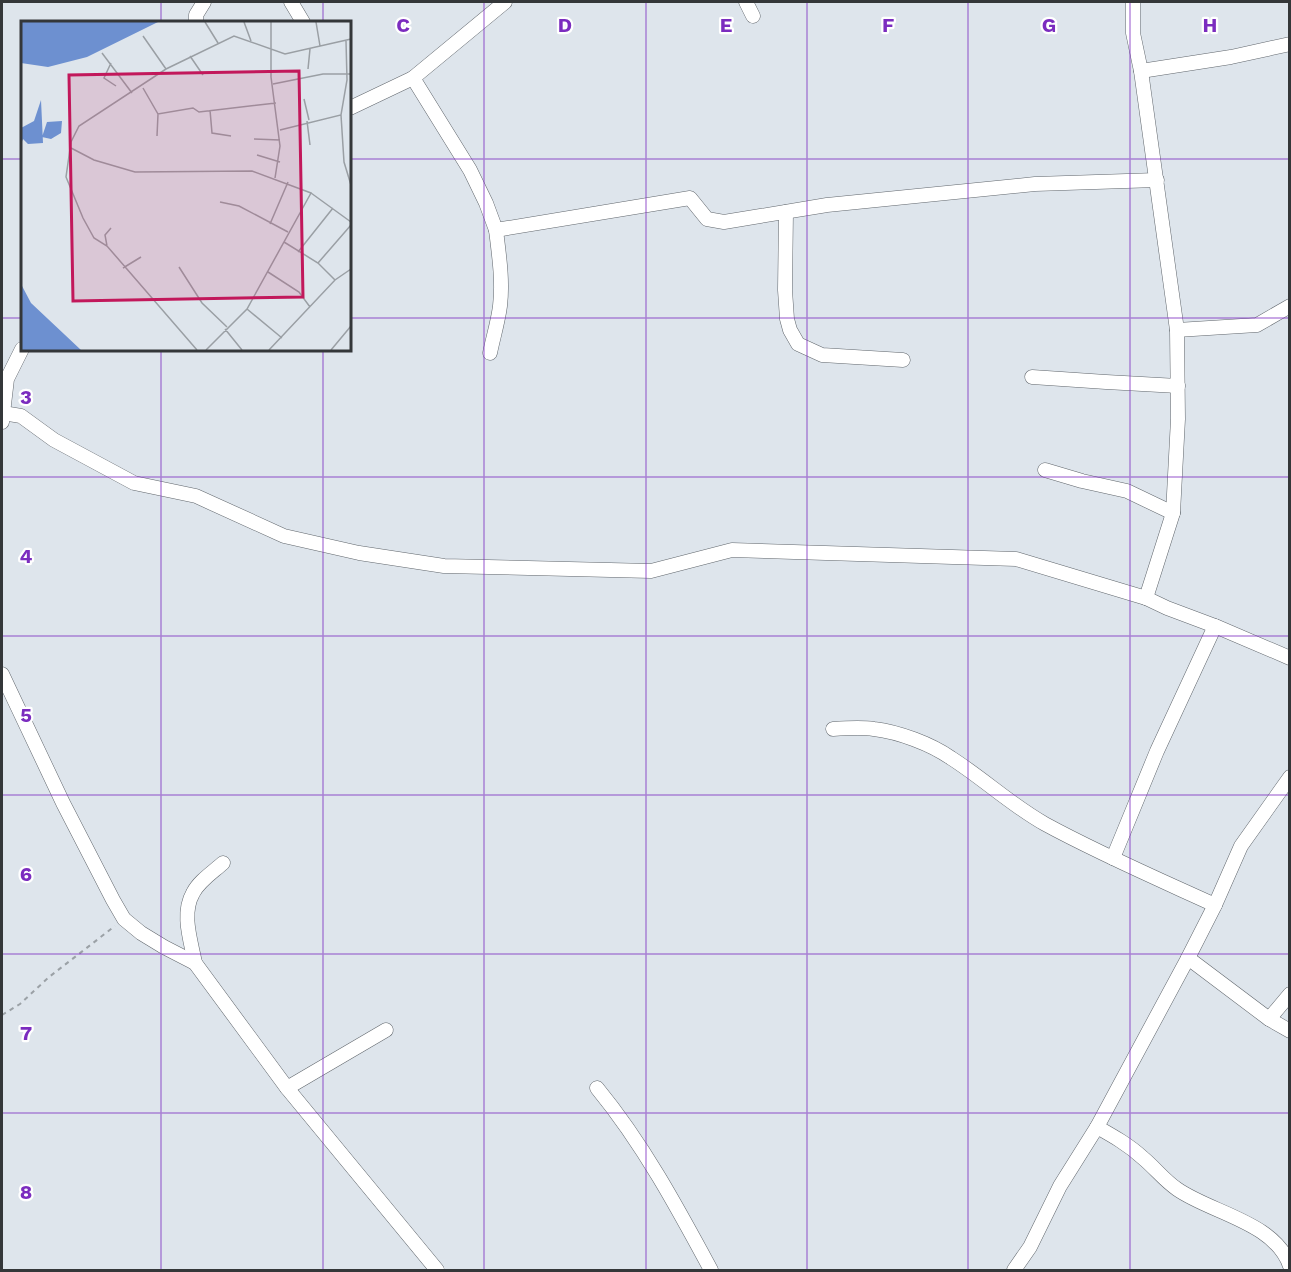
<svg xmlns="http://www.w3.org/2000/svg" width="1291" height="1272" viewBox="0 0 1291 1272" font-family="'Work Sans',sans-serif">
<style>
.lines{fill:none;stroke-linecap:round;stroke-linejoin:round}
.minor-casing{stroke:#60666c;stroke-width:15}
.path{stroke:#9ba1a6;stroke-width:2;stroke-dasharray:4.5 4.5;stroke-linecap:butt}
.minor{stroke:#fff;stroke-width:14}
.grid{fill:none;stroke:#7b2cbf;stroke-width:1.5;stroke-opacity:0.55}
.inset-road{fill:none;stroke:#9a9fa4;stroke-width:1.5}
.view{fill:#c2185b;fill-opacity:0.15;stroke:#c2185b;stroke-width:3}
.inset-edge{fill:none;stroke:#343739;stroke-width:3}
.grid-label{font-size:20px;text-anchor:middle;font-weight:bold;fill:#7b2cbf;stroke:#fff;stroke-width:4.5;stroke-linejoin:round;paint-order:stroke}
</style>
<rect width="100%" height="100%" fill="#dee5ec"/>
<g class="lines">
<g class="minor-casing">
<g id="minor">
<path d="M 291,2 L 303,22"/>
<path d="M 746,2 L 753,16"/>
<path d="M 1133,2 L 1133,33 L 1141,71 L 1177,330 L 1178,419 L 1173,513 L 1146,598"/>
<path d="M 196,22 L 196,15 L 204,2"/>
<path d="M 1141,71 L 1231,57 L 1290,44"/>
<path d="M 413,78 L 470,170 L 486,203 L 496,230 L 690,198 L 707,219 L 724,222 L 827,205 L 1035,184 L 1157,180"/>
<path d="M 350,108 L 413,78 L 505,2"/>
<path d="M 786,212 L 785,290 L 787,319 L 790,330 L 798,344 L 822,355 L 903,360"/>
<path d="M 1177,330 L 1257,325 L 1290,306"/>
<path d="M 490,353 C 493,338 498,322 500,306 C 503,281 499,255 496,230"/>
<path d="M 1032,377 L 1106,382 L 1178,386"/>
<path d="M 3,413 L 21,416 L 54,440 L 134,483 L 196,496 L 284,536 L 359,553 L 444,566 L 651,571 L 732,550 L 1016,559 L 1146,598 L 1167,608 L 1215,626 L 1290,658"/>
<path d="M 2,422 L 7,379 L 22,349"/>
<path d="M 1045,470 L 1082,481 L 1127,491 L 1173,513"/>
<path d="M 2,674 L 63,803 L 113,900 L 124,919 L 141,933 L 164,947 L 195,963 L 287,1088 L 437,1270"/>
<path d="M 833,729 C 847,728 861,727 874,729 C 899,732 931,744 951,758 C 984,779 1011,805 1045,824 C 1100,854 1158,879 1215,905"/>
<path d="M 1113,858 L 1157,751 L 1215,626"/>
<path d="M 1188,958 L 1269,1019 L 1290,1031"/>
<path d="M 195,963 C 191,941 181,914 193,893 C 199,881 213,872 223,863"/>
<path d="M 1269,1019 L 1290,994"/>
<path d="M 287,1088 L 386,1030"/>
<path d="M 597,1088 C 643,1144 677,1207 711,1270"/>
<path d="M 1097,1127 C 1113,1136 1129,1145 1143,1158 C 1155,1168 1164,1180 1177,1189 C 1211,1213 1275,1222 1290,1266"/>
<path d="M 1014,1270 L 1030,1247 L 1060,1186 L 1097,1127 L 1188,958 L 1215,905 L 1241,846 L 1290,777"/>
</g>
</g>
<path class="path" d="M 2,1015 L 20,1004 L 49,977 L 115,926"/>
<use href="#minor" class="minor"/>
</g>
<path class="grid" d="M 161,2 L 161,22M 323,2 L 323,22M 484,2 L 484,1270M 646,2 L 646,1270M 807,2 L 807,1270M 968,2 L 968,1270M 1130,2 L 1130,1270M 2,159 L 22,159M 350,159 L 1290,159M 2,318 L 22,318M 350,318 L 1290,318M 161,350 L 161,1270M 323,350 L 323,1270M 2,477 L 1290,477M 2,636 L 1290,636M 2,795 L 1290,795M 2,954 L 1290,954M 2,1113 L 1290,1113"/>
<g transform="translate(21 21)">
<rect width="330" height="330" fill="#dee5ec"/>
<path d="M 0,1 L 137,1 L 66,36 L 27,46 L 0,42 ZM 20,79 L 22,122 L 7,123 L 2,118 L 0,123 L 0,107 L 13,100 ZM 41,100 L 40,112 L 30,118 L 21,116 L 26,101 ZM 0,263 L 10,282 L 60,329 L 0,329 Z" fill="#6d90d0"/>
<path class="inset-road" d="M 184,1 L 197,22M 223,1 L 230,20M 250,1 L 250,56 L 259,125 L 254,157M 295,1 L 299,25M 122,15 L 145,48M 81,32 L 111,72M 169,35 L 182,54M 90,42 L 83,57 L 95,65M 287,48 L 289,28M 252,63 L 302,53 L 330,53M 122,67 L 137,93 L 172,87 L 178,91 L 255,82M 283,78 L 288,99M 189,89 L 191,112 L 210,115M 320,94 L 323,141 L 330,164M 286,100 L 289,124M 259,109 L 320,94 L 326,59 L 325,20M 136,115 L 137,93M 233,118 L 259,119M 50,127 L 73,139 L 114,151 L 231,150 L 290,172 L 226,288 L 185,329M 236,134 L 259,141M 290,172 L 330,201M 199,181 L 218,185 L 267,211M 249,203 L 267,161M 263,221 L 297,242 L 314,259M 86,225 L 84,214 L 90,207M 277,231 L 312,187M 297,242 L 330,204M 158,246 L 181,282 L 206,306M 102,247 L 120,236M 247,251 L 278,271 L 289,286M 226,288 L 261,317M 204,308 L 221,329M 176,329 L 86,225 L 73,217 L 62,197 L 45,156 L 50,121 L 58,105 L 145,48 L 213,15 L 264,33 L 330,18M 248,329 L 314,259 L 330,248M 310,329 L 330,305"/>
<path class="view" d="M 278,50 L 282,276 L 52,280 L 48,54 Z"/>
<rect width="330" height="330" class="inset-edge"/>
</g>
<g class="grid-label">
<text x="403" y="32">C</text>
<text x="565" y="32">D</text>
<text x="726" y="32">E</text>
<text x="888" y="32">F</text>
<text x="1049" y="32">G</text>
<text x="1210" y="32">H</text>
<text x="26" y="404">3</text>
<text x="26" y="563">4</text>
<text x="26" y="722">5</text>
<text x="26" y="881">6</text>
<text x="26" y="1040">7</text>
<text x="26" y="1199">8</text>
</g>
<rect width="1291" height="1272" fill="none" stroke="#343739" stroke-width="6"/>
</svg>
